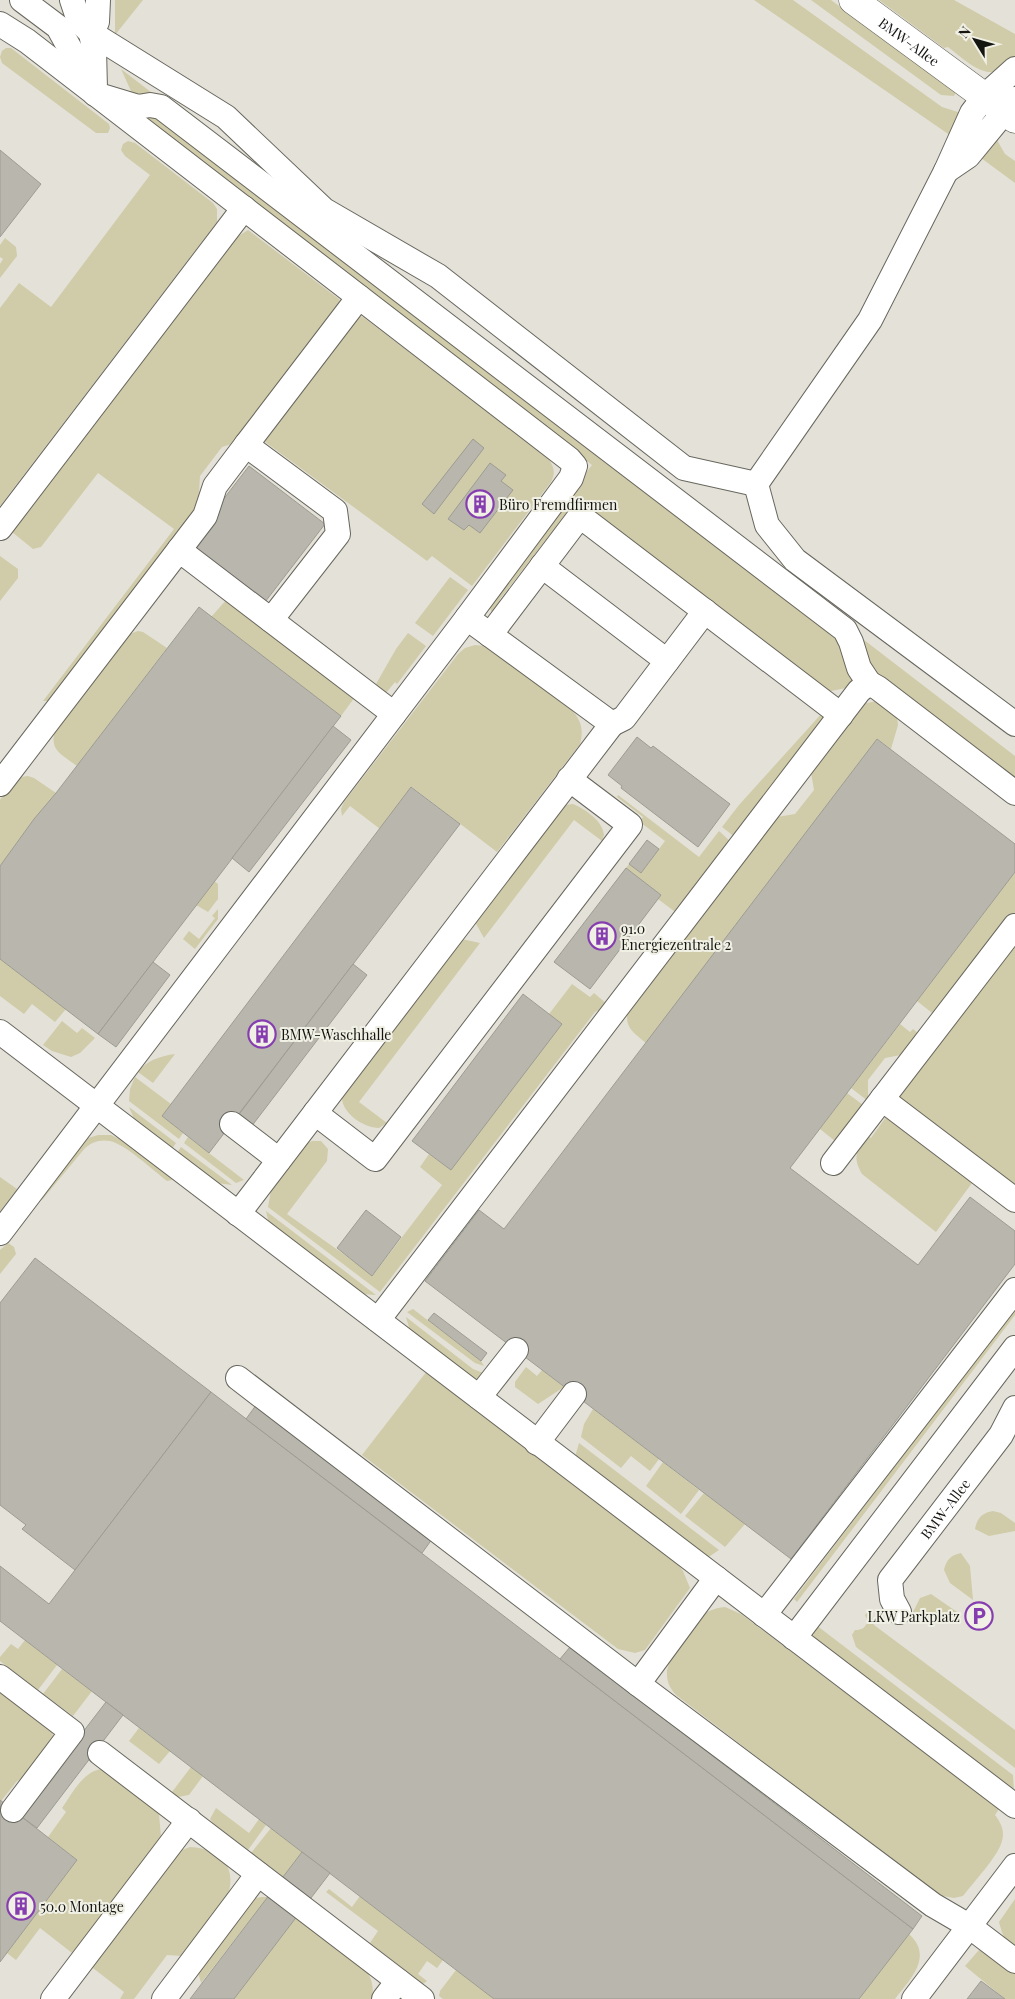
<svg xmlns="http://www.w3.org/2000/svg" width="1015" height="1999" viewBox="0 0 1015 1999" font-family="'Playfair Display',serif">
<style>
.green{fill:#d0cba9}
.building{fill:#b8b6ad;stroke:#9d9c93}
.lines{fill:none;stroke-linecap:round;stroke-linejoin:round}
.minor-casing{stroke:#68675e;stroke-width:26}
.major-casing{stroke:#68675e;stroke-width:29}
.minor{stroke:#fff;stroke-width:24}
.major{stroke:#fff;stroke-width:28}
.labels{text-anchor:middle;dominant-baseline:central;stroke-width:4;stroke-linejoin:round;paint-order:stroke}
.street-label{font-size:14px;fill:#141411;stroke:#f1f0e5}
.poi-label{font-size:14px;fill:#141411;stroke:#f1f0e5;text-anchor:start}
</style>
<rect width="100%" height="100%" fill="#e4e2d8"/>
<g class="green">
<path d="M 115,0 L 143,0 L 115,35 Z"/>
<path d="M 754,0 L 793,0 L 942,107 L 961,113 L 954,138 Z"/>
<path d="M 811,0 L 831,0 L 956,92 L 954,96 L 941,95 Z"/>
<path d="M 879,0 L 954,0 L 1015,34 L 1015,59 C 1009,64 1002,71 994,72 C 978,74 960,56 948,47 L 944,48 Z"/>
<path d="M 6,48 L 11,48 L 109,124 L 110,128 L 108,133 L 96,133 L 2,63 L 0,57 L 2,51 Z"/>
<path d="M 121,69 L 1015,756 L 1015,779 L 857,670 L 851,687 L 826,692 L 575,502 L 500,599 L 495,616 C 488,609 489,603 492,594 L 592,465 L 145,122 Z"/>
<path d="M 997,140 L 1005,154 L 1015,161 L 1015,183 L 977,155 Z"/>
<path d="M 128,141 L 135,143 L 213,203 L 217,209 L 217,222 L 0,506 L 0,308 L 19,283 L 51,307 L 150,175 L 125,156 L 121,150 L 123,144 Z"/>
<path d="M 248,230 L 339,299 L 342,305 L 241,441 L 222,447 L 200,476 L 198,512 L 52,701 L 43,701 L 174,529 L 98,473 L 41,547 L 33,549 L 12,532 L 237,237 Z"/>
<path d="M 5,238 L 16,247 L 17,256 L 0,278 L 0,264 L 3,259 L 0,257 L 0,245 Z"/>
<path d="M 355,315 L 363,317 L 548,458 C 554,467 556,472 551,482 L 472,586 L 432,556 L 427,561 L 257,436 Z"/>
<path d="M 0,556 L 18,569 L 18,578 L 0,601 Z"/>
<path d="M 450,577 L 468,590 L 433,636 L 415,623 Z"/>
<path d="M 228,598 L 355,697 L 341,716 L 211,617 Z"/>
<path d="M 138,631 L 143,632 L 167,648 L 77,766 C 60,753 48,750 56,727 L 127,635 Z"/>
<path d="M 408,633 L 426,646 L 397,684 L 395,682 L 386,693 L 376,684 L 396,649 Z"/>
<path d="M 475,645 L 485,646 L 571,709 C 581,720 584,729 580,744 L 497,852 L 412,787 L 380,829 L 350,806 L 342,816 L 341,809 L 344,802 L 458,654 L 465,648 Z"/>
<path d="M 876,701 L 897,717 L 898,725 L 891,749 L 877,739 L 646,1043 C 631,1031 623,1026 629,1006 L 771,818 L 795,814 L 814,790 L 810,767 L 859,705 Z"/>
<path d="M 823,712 L 825,716 L 736,838 L 722,827 L 739,805 Z"/>
<path d="M 28,776 L 34,778 L 56,793 L 34,819 L 0,866 L 0,800 L 15,780 L 21,777 Z"/>
<path d="M 618,795 L 699,857 L 719,831 L 732,843 L 678,914 L 658,899 L 661,895 L 626,868 L 629,864 L 641,873 L 665,841 L 640,822 L 643,817 L 617,797 Z"/>
<path d="M 573,804 C 585,809 603,821 604,835 L 602,841 L 574,820 L 484,938 L 475,922 L 560,810 L 565,805 Z"/>
<path d="M 1015,872 L 1015,912 L 936,1016 L 917,1001 Z"/>
<path d="M 214,881 L 218,884 L 218,899 L 208,912 L 196,905 Z"/>
<path d="M 218,909 L 218,919 L 195,949 L 183,939 L 189,931 L 199,939 L 215,918 L 212,916 Z"/>
<path d="M 462,939 L 480,943 L 359,1102 L 387,1123 L 379,1128 C 364,1128 342,1113 342,1098 Z"/>
<path d="M 1015,941 L 1015,1190 L 899,1101 L 899,1095 Z"/>
<path d="M 0,959 L 66,1009 L 55,1022 L 32,1004 L 24,1014 L 0,996 Z"/>
<path d="M 572,984 L 590,997 L 594,993 L 607,1004 L 603,1008 L 595,1012 L 380,1292 L 268,1207 L 271,1190 L 306,1144 L 312,1141 L 321,1141 L 328,1149 L 327,1161 L 287,1214 L 373,1275 L 442,1185 L 420,1167 L 429,1154 L 451,1170 L 549,1014 Z"/>
<path d="M 62,1021 L 77,1033 L 82,1028 L 95,1038 L 80,1053 L 71,1057 L 52,1051 L 43,1045 Z"/>
<path d="M 900,1024 L 910,1032 L 913,1029 L 920,1035 L 906,1054 L 885,1058 L 868,1080 L 868,1101 L 851,1088 Z"/>
<path d="M 175,1054 L 153,1083 L 138,1072 C 147,1060 161,1056 175,1054 Z"/>
<path d="M 135,1077 L 171,1104 L 162,1116 L 183,1133 L 179,1139 L 129,1101 L 130,1089 Z"/>
<path d="M 847,1093 L 863,1105 L 835,1141 L 820,1129 Z"/>
<path d="M 129,1107 L 176,1143 L 172,1149 L 135,1121 Z"/>
<path d="M 886,1117 L 972,1183 L 936,1232 L 862,1174 C 852,1156 857,1152 866,1135 L 871,1138 Z"/>
<path d="M 98,1135 L 111,1135 L 123,1141 L 171,1177 L 172,1180 L 167,1181 C 154,1171 125,1144 110,1141 C 100,1139 92,1142 85,1148 L 42,1200 L 41,1198 L 85,1139 Z"/>
<path d="M 188,1137 L 244,1180 L 236,1183 L 184,1143 Z"/>
<path d="M 181,1147 L 232,1185 L 217,1183 L 177,1153 Z"/>
<path d="M 0,1177 L 17,1189 L 0,1211 Z"/>
<path d="M 266,1211 L 376,1295 L 362,1294 L 269,1224 Z"/>
<path d="M 8,1243 L 14,1247 L 16,1254 L 0,1274 L 0,1250 Z"/>
<path d="M 1015,1308 L 1015,1315 L 797,1602 L 794,1599 Z"/>
<path d="M 413,1309 L 481,1361 L 484,1366 L 475,1363 L 407,1312 Z"/>
<path d="M 406,1317 L 473,1369 L 489,1375 L 477,1382 L 410,1331 Z"/>
<path d="M 526,1367 L 537,1376 L 542,1370 L 564,1387 L 538,1404 L 515,1387 L 515,1382 Z"/>
<path d="M 427,1371 L 677,1563 L 683,1571 L 690,1588 L 645,1650 L 635,1653 L 618,1649 L 362,1455 Z"/>
<path d="M 593,1409 L 659,1459 L 650,1471 L 631,1456 L 621,1468 L 581,1437 L 584,1424 Z"/>
<path d="M 579,1443 L 719,1550 L 707,1558 L 575,1457 Z"/>
<path d="M 663,1462 L 699,1490 L 681,1514 L 646,1486 Z"/>
<path d="M 704,1493 L 745,1524 L 725,1547 L 685,1516 Z"/>
<path d="M 993,1511 L 1001,1513 L 1015,1523 L 1015,1531 L 989,1536 L 975,1529 C 977,1518 982,1513 993,1511 Z"/>
<path d="M 961,1553 L 970,1566 L 973,1600 L 950,1583 L 944,1570 C 946,1560 951,1555 961,1553 Z"/>
<path d="M 931,1594 L 960,1614 L 924,1618 L 913,1612 L 920,1598 Z"/>
<path d="M 725,1607 L 741,1614 L 999,1809 L 995,1815 C 1001,1823 1005,1831 1002,1841 C 999,1855 973,1883 963,1896 L 954,1898 L 938,1895 L 676,1695 C 670,1688 667,1683 667,1674 C 666,1661 687,1630 697,1620 C 704,1612 714,1608 725,1607 Z"/>
<path d="M 869,1611 L 872,1615 L 874,1625 L 1015,1730 L 1015,1768 L 856,1647 L 852,1635 L 855,1630 C 862,1630 865,1628 868,1621 L 865,1615 Z"/>
<path d="M 816,1625 L 1013,1775 L 1014,1791 L 813,1640 L 814,1629 Z"/>
<path d="M 25,1640 L 57,1665 L 38,1690 L 0,1661 L 0,1657 L 11,1644 L 18,1649 Z"/>
<path d="M 62,1669 L 92,1691 L 73,1716 L 43,1694 Z"/>
<path d="M 0,1690 L 47,1725 L 52,1732 L 54,1740 L 32,1773 L 17,1781 L 1,1801 L 0,1800 Z"/>
<path d="M 139,1728 L 170,1751 L 159,1764 L 129,1741 Z"/>
<path d="M 191,1767 L 203,1776 L 189,1795 L 178,1797 L 172,1792 Z"/>
<path d="M 102,1769 L 151,1805 L 159,1814 L 161,1837 L 76,1956 L 40,1928 L 16,1960 L 7,1953 L 77,1860 L 48,1837 L 66,1812 L 62,1808 C 72,1794 83,1771 102,1769 Z"/>
<path d="M 216,1808 L 249,1833 L 259,1819 L 266,1825 L 248,1850 L 213,1823 L 210,1819 Z"/>
<path d="M 271,1828 L 302,1852 L 283,1877 L 251,1853 Z"/>
<path d="M 190,1847 C 223,1849 239,1869 226,1901 L 182,1956 L 167,1955 L 134,1999 L 120,1999 L 124,1992 L 89,1965 L 179,1851 Z"/>
<path d="M 329,1889 L 352,1907 L 360,1896 L 443,1960 L 437,1968 L 427,1961 L 418,1974 L 427,1981 L 423,1984 L 370,1943 L 378,1931 L 326,1892 Z"/>
<path d="M 261,1897 L 268,1897 L 201,1983 L 198,1972 L 253,1899 Z"/>
<path d="M 1015,1899 L 1015,1950 C 1005,1942 1002,1934 999,1922 Z"/>
<path d="M 297,1916 L 363,1966 C 372,1977 374,1986 372,1999 L 234,1999 Z"/>
<path d="M 909,1934 C 934,1957 910,1979 895,1999 L 859,1999 Z"/>
<path d="M 979,1950 L 999,1959 L 1015,1972 L 1015,1999 L 1005,1999 L 965,1966 Z"/>
<path d="M 456,1970 L 494,1999 L 443,1999 L 439,1996 L 440,1991 Z"/>
</g>
<g class="building">
<path d="M 0,150 L 41,184 L 0,237 Z"/>
<path d="M 473,439 L 484,448 L 434,514 L 422,504 Z"/>
<path d="M 490,463 L 506,475 L 501,481 L 513,490 L 480,533 L 469,525 L 464,530 L 448,519 Z"/>
<path d="M 249,466 L 325,524 L 265,602 L 189,544 Z"/>
<path d="M 199,607 L 341,716 L 98,1034 L 0,959 L 0,866 L 34,819 L 56,793 Z"/>
<path d="M 333,726 L 351,740 L 249,872 L 232,858 Z"/>
<path d="M 637,737 L 651,748 L 653,746 L 730,804 L 698,847 L 621,788 L 622,786 L 608,775 Z"/>
<path d="M 877,739 L 1015,844 L 1015,872 L 790,1168 L 918,1265 L 970,1197 L 1015,1231 L 1015,1264 L 791,1559 L 425,1281 L 479,1210 L 504,1229 Z"/>
<path d="M 411,787 L 460,824 L 209,1153 L 162,1116 Z"/>
<path d="M 647,840 L 659,849 L 641,873 L 629,864 Z"/>
<path d="M 626,868 L 661,895 L 590,989 L 554,962 Z"/>
<path d="M 153,962 L 170,975 L 116,1047 L 98,1034 Z"/>
<path d="M 353,964 L 367,975 L 251,1127 L 237,1117 Z"/>
<path d="M 523,994 L 562,1024 L 451,1170 L 412,1141 Z"/>
<path d="M 366,1210 L 401,1237 L 372,1276 L 337,1248 Z"/>
<path d="M 35,1258 L 211,1392 L 75,1570 L 22,1529 L 26,1525 L 0,1505 L 0,1303 Z"/>
<path d="M 434,1313 L 487,1353 L 481,1361 L 428,1320 Z"/>
<path d="M 211,1392 L 913,1929 L 859,1999 L 494,1999 L 0,1621 L 0,1566 L 49,1604 Z"/>
<path d="M 259,1401 L 435,1535 L 422,1553 L 246,1419 Z"/>
<path d="M 570,1647 L 922,1916 L 913,1929 L 560,1659 Z"/>
<path d="M 106,1702 L 123,1715 L 37,1828 L 19,1815 Z"/>
<path d="M 0,1800 L 77,1860 L 0,1962 Z"/>
<path d="M 302,1852 L 330,1873 L 234,1999 L 190,1999 Z"/>
<path d="M 981,1981 L 1005,1999 L 967,1999 Z"/>
</g>
<g class="lines">
<g class="minor-casing">
<g id="minor">
<path d="M 22,0 L 58,27 L 95,94 L 138,107 L 150,105 L 161,107 L 845,630 L 851,642 L 859,668 L 869,683"/>
<path d="M 72,0 L 79,21 L 91,33 L 226,117 L 324,210 L 438,276 L 684,468 L 756,484"/>
<path d="M 0,24 L 27,41 L 569,459 L 575,466 L 571,478 L 467,618"/>
<path d="M 1015,69 L 985,96 L 972,113 L 946,171 L 968,156 L 1015,99"/>
<path d="M 95,89 L 94,49 L 91,33 L 97,22 L 98,0"/>
<path d="M 946,171 L 870,320 L 756,484 L 767,525 L 795,560 L 1015,724"/>
<path d="M 0,528 L 244,208"/>
<path d="M 179,550 L 205,516 L 215,486 L 246,445"/>
<path d="M 542,566 L 667,661"/>
<path d="M 271,620 L 338,534 L 335,511 L 246,445 L 359,297"/>
<path d="M 490,635 L 580,516 L 841,715"/>
<path d="M 612,724 L 624,718 L 705,611"/>
<path d="M 0,784 L 179,550 L 394,714"/>
<path d="M 0,1032 L 1015,1806"/>
<path d="M 882,1099 L 1015,1200"/>
<path d="M 315,1113 L 375,1159 L 630,825 L 569,779"/>
<path d="M 232,1124 L 279,1160"/>
<path d="M 833,1163 L 1015,926"/>
<path d="M 0,1233 L 467,618 L 612,724 L 238,1214"/>
<path d="M 378,1320 L 859,691 L 869,683 L 878,688 L 1015,793"/>
<path d="M 238,1378 L 638,1684 L 933,1905 L 969,1926 L 1015,1961"/>
<path d="M 479,1397 L 516,1350"/>
<path d="M 537,1443 L 574,1394"/>
<path id="s1" d="M 899,1612 L 892,1599 L 890,1580 L 1001,1435 L 1015,1408"/>
<path d="M 764,1615 L 1015,1290"/>
<path d="M 794,1638 L 1015,1348"/>
<path d="M 0,1677 L 72,1732 L 13,1810"/>
<path d="M 638,1684 L 716,1578"/>
<path d="M 100,1753 L 422,1999"/>
<path d="M 53,1999 L 189,1820"/>
<path d="M 164,1999 L 258,1874"/>
<path d="M 384,1999 L 398,1981"/>
<path d="M 914,1999 L 1015,1866"/>
</g>
</g>
<g class="major-casing">
<g id="major">
<path id="s2" d="M 853,0 L 1015,119"/>
</g>
</g>
<use href="#minor" class="minor"/>
<use href="#major" class="major"/>
</g>
<defs>
<g id="building-ring" transform="scale(1.4375)"><circle r="9.5" fill="#f1f0e5" stroke="#863db0" stroke-width="1.5"/><path d="M-4-6H4V6H1V3H-1V6H-4ZM-2.5-4.3h1.7v1.8h-1.7ZM.8-4.3h1.7v1.8H.8ZM-2.5-1h1.7V.8h-1.7ZM.8-1h1.7V.8H.8Z" fill="#863db0"/></g>
<g id="parking-ring" transform="scale(1.4375)"><circle r="9.5" fill="#f1f0e5" stroke="#863db0" stroke-width="1.5"/><path d="M-3.5-5.5H1a3.5 3.5 0 0 1 0 7H-1V5.5H-3.5ZM-1-3.4V-.6H.8a1.4 1.4 0 0 0 0-2.8Z" fill="#863db0"/></g>
</defs>
<g fill-rule="evenodd">
<use href="#building-ring" x="480" y="504"/>
<use href="#building-ring" x="602" y="936"/>
<use href="#building-ring" x="262" y="1034"/>
<use href="#parking-ring" x="979" y="1616"/>
<use href="#building-ring" x="21" y="1906"/>
</g>
<g class="labels">
<g class="street-label">
<text stroke="none"><textPath href="#s2" startOffset="70">BMW-Allee</textPath></text>
<text stroke="none"><textPath href="#s1" startOffset="124">BMW-Allee</textPath></text>
</g>
<g class="poi-label">
<text x="499" y="504">Büro Fremdfirmen</text>
<text x="621" y="928">91.0<tspan x="621" dy="16">Energiezentrale 2</tspan></text>
<text x="281" y="1034">BMW-Waschhalle</text>
<text x="960" y="1616" text-anchor="end">LKW Parkplatz</text>
<text x="40" y="1906">50.0 Montage</text>
</g>
</g>
<g transform="translate(975 40) rotate(307)" stroke="#f1f0e5" stroke-width="4" paint-order="stroke">
<path d="M0-4L9 19L0 12L-9 19Z" fill="#141411"/>
<text y="-8" font-size="14" font-weight="bold" text-anchor="middle" fill="#141411">N</text>
</g>
</svg>
